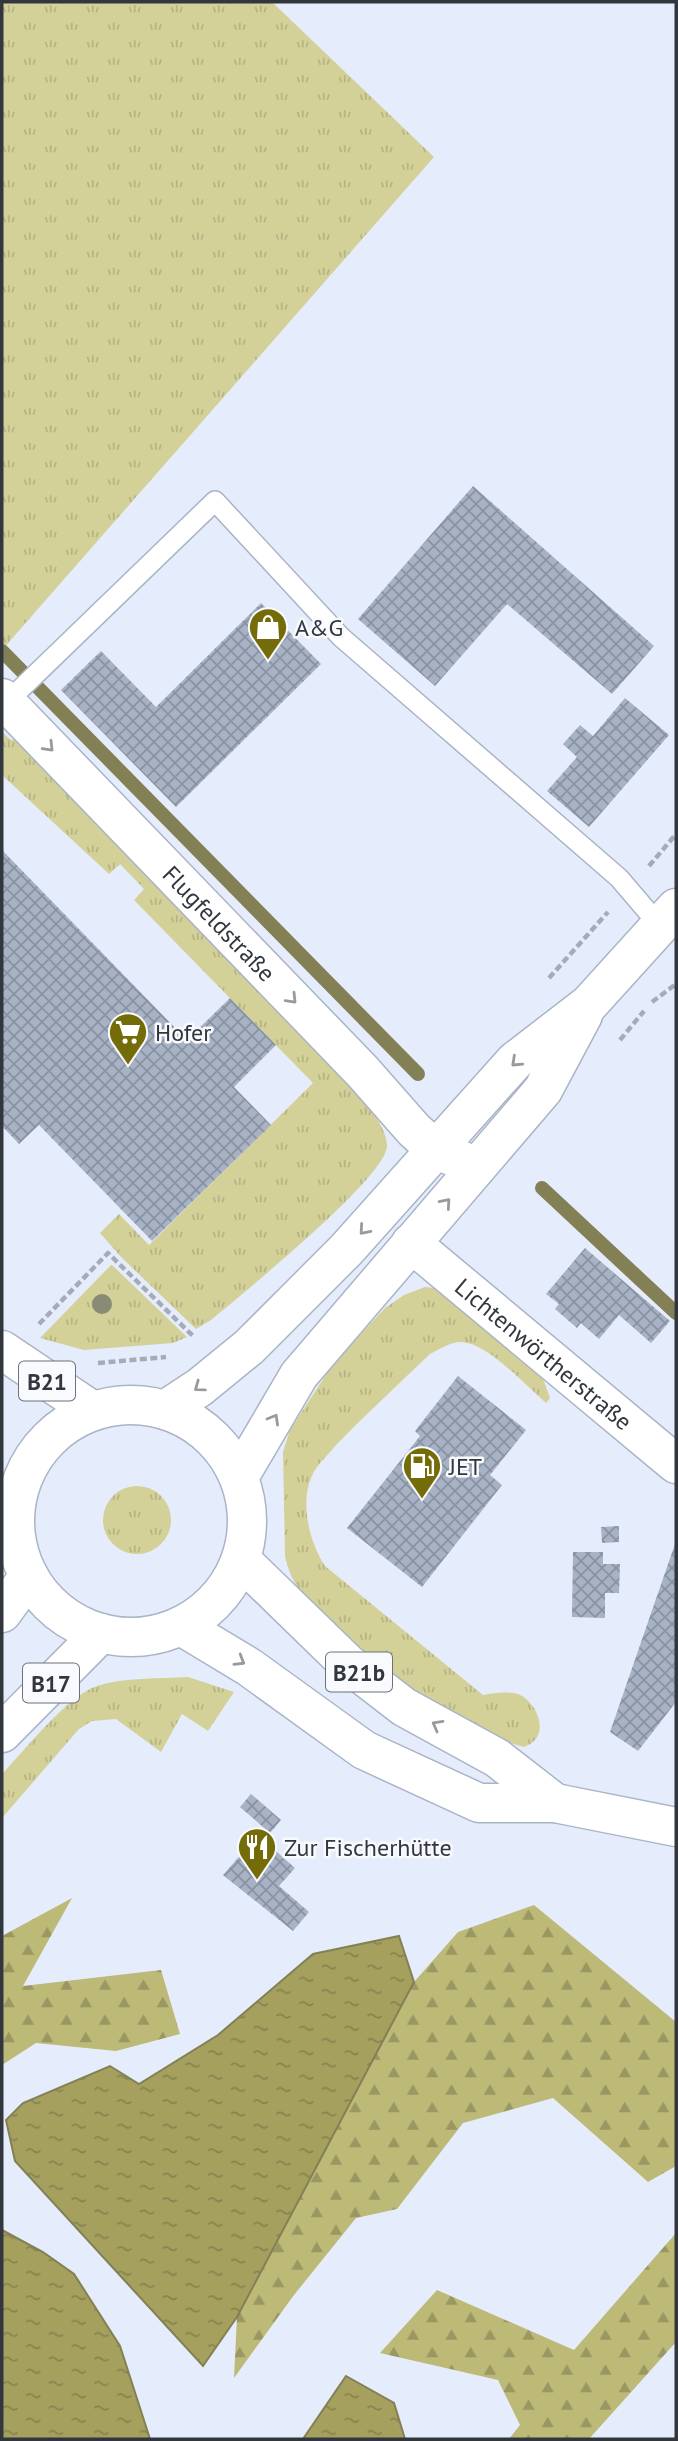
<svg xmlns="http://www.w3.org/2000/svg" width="678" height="2441" viewBox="0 0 678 2441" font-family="'PT Sans',sans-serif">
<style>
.grass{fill:url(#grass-tufts)}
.forest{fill:url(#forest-firs)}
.water{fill:url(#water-ripples);stroke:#828054;stroke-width:2}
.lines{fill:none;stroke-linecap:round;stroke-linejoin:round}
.stream{stroke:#828054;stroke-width:14}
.building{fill:url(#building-cross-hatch)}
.lane-casing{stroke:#aab4c6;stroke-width:22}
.street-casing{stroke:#aab4c6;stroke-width:41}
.secondary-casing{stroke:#aab4c6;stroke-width:41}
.primary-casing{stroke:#aab4c6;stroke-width:41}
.path{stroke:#a5acb8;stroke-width:4.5;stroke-dasharray:7 3.5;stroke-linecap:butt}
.lane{stroke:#fff;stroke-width:19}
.street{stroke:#fff;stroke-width:38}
.secondary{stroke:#fff;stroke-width:38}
.primary{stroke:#fff;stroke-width:38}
.tree{fill:#898b74}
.oneway{stroke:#989b9e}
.labels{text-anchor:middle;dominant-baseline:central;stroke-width:5;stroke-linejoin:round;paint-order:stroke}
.shield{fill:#f8fafe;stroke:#6d7278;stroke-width:2}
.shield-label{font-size:23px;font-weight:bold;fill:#32373e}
.poi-label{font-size:24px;fill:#32373e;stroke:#f8fafe;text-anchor:start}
.street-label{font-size:24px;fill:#32373e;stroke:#f8fafe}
</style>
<defs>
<pattern id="grass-tufts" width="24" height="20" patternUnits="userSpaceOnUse" patternTransform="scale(1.75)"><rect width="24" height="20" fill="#d3d098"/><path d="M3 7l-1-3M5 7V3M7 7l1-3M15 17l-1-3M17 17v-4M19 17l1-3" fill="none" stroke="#b6b384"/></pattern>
<pattern id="forest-firs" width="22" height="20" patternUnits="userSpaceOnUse" patternTransform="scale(1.75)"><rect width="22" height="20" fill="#bdb976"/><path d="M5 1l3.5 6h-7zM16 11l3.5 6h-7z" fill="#9a9762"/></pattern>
<pattern id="water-ripples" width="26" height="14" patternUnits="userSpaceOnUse" patternTransform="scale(1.75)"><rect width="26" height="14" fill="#a5a05e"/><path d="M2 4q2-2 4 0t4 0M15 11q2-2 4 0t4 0" fill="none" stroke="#87834f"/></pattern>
<pattern id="building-cross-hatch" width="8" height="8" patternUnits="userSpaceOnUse" patternTransform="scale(1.75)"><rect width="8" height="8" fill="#a8b2c5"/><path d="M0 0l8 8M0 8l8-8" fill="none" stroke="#8992a1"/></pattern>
</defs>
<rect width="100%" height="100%" fill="#e5edfd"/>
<g class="grass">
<path d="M 2,2 L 272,2 L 434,157 L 2,650 Z"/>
<path d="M 2,732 L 11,740 L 15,739 L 332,1061 C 346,1078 389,1124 387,1147 C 383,1180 242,1294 211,1320 L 196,1329 L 121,1257 L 100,1233 L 119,1214 L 149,1245 L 313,1083 L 134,900 L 144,889 L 120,864 L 109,874 L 2,775 Z"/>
<path d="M 111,1265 L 112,1265 L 187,1337 L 173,1343 L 84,1350 L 40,1338 Z"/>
<path d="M 425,1287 L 443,1289 L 532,1363 L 543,1379 L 550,1398 L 546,1403 C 526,1386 488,1343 461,1342 C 450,1342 440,1349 430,1354 C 399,1384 367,1413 337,1444 C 328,1455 316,1465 311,1478 C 300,1504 310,1544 325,1566 L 483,1695 C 495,1693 506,1691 518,1694 C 534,1700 548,1727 534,1741 C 531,1744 528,1745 524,1747 C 455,1728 382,1670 331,1621 C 321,1611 309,1601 300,1590 C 292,1580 288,1569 285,1556 L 283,1452 L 290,1430 L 333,1364 L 385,1308 L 404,1295 Z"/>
<circle cx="137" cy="1520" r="34"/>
<path d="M 188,1677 L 234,1692 L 208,1731 L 182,1714 L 161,1752 L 116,1719 L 92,1721 L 79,1729 L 2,1818 L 2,1774 C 25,1750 67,1696 97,1686 C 125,1677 159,1679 188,1677 Z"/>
</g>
<g class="forest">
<path d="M 72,1898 L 23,1986 L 161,1970 L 180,2034 L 116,2051 L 36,2043 L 2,2065 L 2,1936 Z"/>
<path d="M 534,1905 L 676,2022 L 676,2166 L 648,2182 L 553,2098 L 463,2123 L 397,2209 L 356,2218 L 294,2295 L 234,2378 L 237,2317 L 414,1982 L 458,1932 Z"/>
<path d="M 676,2233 L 676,2342 L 589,2439 L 509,2439 L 520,2425 L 498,2380 L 380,2353 L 437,2290 L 574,2350 Z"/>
</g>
<g class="water">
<path d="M 399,1936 L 414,1982 L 237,2317 L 203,2366 L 15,2161 L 6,2120 L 23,2103 L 110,2066 L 139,2084 L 218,2035 L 313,1954 Z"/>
<path d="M 2,2230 L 43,2252 L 74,2274 L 120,2346 L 150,2439 L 2,2439 Z"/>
<path d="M 346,2376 L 394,2403 L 405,2439 L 303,2439 Z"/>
</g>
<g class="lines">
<g class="stream">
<path d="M 2,651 L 418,1074"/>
<path d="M 542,1188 L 676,1313"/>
</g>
</g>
<g class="building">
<path d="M 473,486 L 654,646 L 612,694 L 507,604 L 435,686 L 358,619 Z"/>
<path d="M 261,603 L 321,664 L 176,807 L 61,690 L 101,651 L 156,707 Z"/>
<path d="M 625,698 L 669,735 L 589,827 L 547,791 L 577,757 L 563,744 L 580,725 L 593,736 Z"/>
<path d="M 2,850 L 187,1040 L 230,998 L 276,1045 L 234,1087 L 271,1125 L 152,1241 L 39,1125 L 19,1144 L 2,1126 Z"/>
<path d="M 585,1248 L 670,1321 L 651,1343 L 619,1315 L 599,1339 L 581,1323 L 577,1328 L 555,1309 L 559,1304 L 546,1294 Z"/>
<path d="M 458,1376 L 526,1430 L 490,1475 L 502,1485 L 422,1587 L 347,1528 L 420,1436 L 415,1431 Z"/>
<path d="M 619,1526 L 619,1542 L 602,1543 L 601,1527 Z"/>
<path d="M 676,1541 L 676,1702 L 638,1751 L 610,1732 Z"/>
<path d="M 573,1552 L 603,1552 L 603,1564 L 620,1564 L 619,1593 L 605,1593 L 605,1618 L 572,1617 Z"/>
<path d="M 251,1794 L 281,1820 L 270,1833 L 240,1807 Z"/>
<path d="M 258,1835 L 295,1868 L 279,1886 L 309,1912 L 293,1931 L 223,1875 Z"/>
</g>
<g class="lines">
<g class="lane-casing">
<path id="lane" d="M 6,703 L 215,501 L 341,637 L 619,878 L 660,926"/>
</g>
<g class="street-casing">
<g id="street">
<path id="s1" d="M 2,698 L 363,1072 L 414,1130 L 435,1149 L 477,1167"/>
<path id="s2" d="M 411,1243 L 676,1464"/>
</g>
</g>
<g class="secondary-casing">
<g id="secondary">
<path d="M 165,1410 L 200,1387 L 249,1347 L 346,1250 L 515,1061 L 589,1004 L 676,908"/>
<path d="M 239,1477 L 299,1375 L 543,1090 L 583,1015"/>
</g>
</g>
<g class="primary-casing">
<g id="primary">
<path d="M 2,1350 L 93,1411"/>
<circle cx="131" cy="1521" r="116"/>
<path d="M 241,1560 L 347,1663 L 404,1707 L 497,1758 L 555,1803"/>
<path d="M 2,1613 L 29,1576"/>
<path d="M 181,1626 L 249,1667 L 364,1750 L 479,1803 L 555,1803 L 676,1827"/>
<path d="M 2,1733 L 101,1633"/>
</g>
</g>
<g class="path">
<path d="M 649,866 L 676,834"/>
<path d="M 549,978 L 608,912"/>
<path d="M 652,1002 L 676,984"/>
<path d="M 620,1040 L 644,1011"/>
<path d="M 39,1324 L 108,1253 L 194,1337"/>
<path d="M 98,1363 L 166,1357"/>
</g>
<use href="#lane" class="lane"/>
<use href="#street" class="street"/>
<use href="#secondary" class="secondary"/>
<use href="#primary" class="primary"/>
</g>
<circle class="tree" cx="102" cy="1304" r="10"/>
<defs><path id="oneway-chevron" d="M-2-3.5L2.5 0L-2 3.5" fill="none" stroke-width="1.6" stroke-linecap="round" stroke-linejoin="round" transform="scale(1.75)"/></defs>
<g class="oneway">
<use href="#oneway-chevron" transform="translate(49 747) rotate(46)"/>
<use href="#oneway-chevron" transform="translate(292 999) rotate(46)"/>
<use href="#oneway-chevron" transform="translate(516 1062) rotate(137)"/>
<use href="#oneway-chevron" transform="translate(446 1203) rotate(-49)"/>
<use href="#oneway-chevron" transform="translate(364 1230) rotate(131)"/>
<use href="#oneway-chevron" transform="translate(199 1387) rotate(144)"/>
<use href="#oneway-chevron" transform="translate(274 1419) rotate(-60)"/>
<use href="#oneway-chevron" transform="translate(240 1661) rotate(31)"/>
<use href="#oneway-chevron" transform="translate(437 1725) rotate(-151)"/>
</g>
<defs>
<g id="shop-pin" transform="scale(2.0125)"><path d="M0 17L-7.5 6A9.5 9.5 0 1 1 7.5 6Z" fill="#736c08" stroke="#f8fafe"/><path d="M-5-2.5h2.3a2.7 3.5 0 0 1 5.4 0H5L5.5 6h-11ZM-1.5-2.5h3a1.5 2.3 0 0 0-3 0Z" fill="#fff"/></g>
<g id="supermarket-pin" transform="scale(2.0125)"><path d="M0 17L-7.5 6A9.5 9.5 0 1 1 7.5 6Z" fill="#736c08" stroke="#f8fafe"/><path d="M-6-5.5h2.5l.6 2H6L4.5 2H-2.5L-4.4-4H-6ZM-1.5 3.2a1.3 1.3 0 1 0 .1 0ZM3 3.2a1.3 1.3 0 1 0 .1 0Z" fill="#fff"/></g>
<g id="fuel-pin" transform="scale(2.0125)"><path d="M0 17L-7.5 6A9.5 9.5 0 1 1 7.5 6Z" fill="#736c08" stroke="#f8fafe"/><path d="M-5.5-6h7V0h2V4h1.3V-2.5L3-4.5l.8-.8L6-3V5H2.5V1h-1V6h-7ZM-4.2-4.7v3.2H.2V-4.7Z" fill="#fff"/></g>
<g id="restaurant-pin" transform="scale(2.0125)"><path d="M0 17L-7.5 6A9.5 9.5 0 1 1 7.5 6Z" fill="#736c08" stroke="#f8fafe"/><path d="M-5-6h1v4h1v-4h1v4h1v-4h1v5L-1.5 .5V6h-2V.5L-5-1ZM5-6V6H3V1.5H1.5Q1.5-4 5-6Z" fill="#fff"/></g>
</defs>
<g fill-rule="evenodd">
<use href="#shop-pin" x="268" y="627"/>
<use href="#supermarket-pin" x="128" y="1032"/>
<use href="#fuel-pin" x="422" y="1466"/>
<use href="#restaurant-pin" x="257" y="1847"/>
</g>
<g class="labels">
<g class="shield">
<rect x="19" y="1361.5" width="56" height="39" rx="5"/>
<rect x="326" y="1652.5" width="66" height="39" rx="5"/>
<rect x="23" y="1663.5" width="56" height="39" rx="5"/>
</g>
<g class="shield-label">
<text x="47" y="1381">B21</text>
<text x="359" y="1672">B21b</text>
<text x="51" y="1683">B17</text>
</g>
<g class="poi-label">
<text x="295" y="627">A&amp;G</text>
<text x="155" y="1032">Hofer</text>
<text x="449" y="1466">JET</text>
<text x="284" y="1847">Zur Fischerhütte</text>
</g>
<g class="street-label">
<text stroke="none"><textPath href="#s1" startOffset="313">Flugfeldstraße</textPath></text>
<text stroke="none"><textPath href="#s2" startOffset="173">Lichtenwörtherstraße</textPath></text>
</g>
</g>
<rect width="678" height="2441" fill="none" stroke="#32373e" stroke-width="7"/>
</svg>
